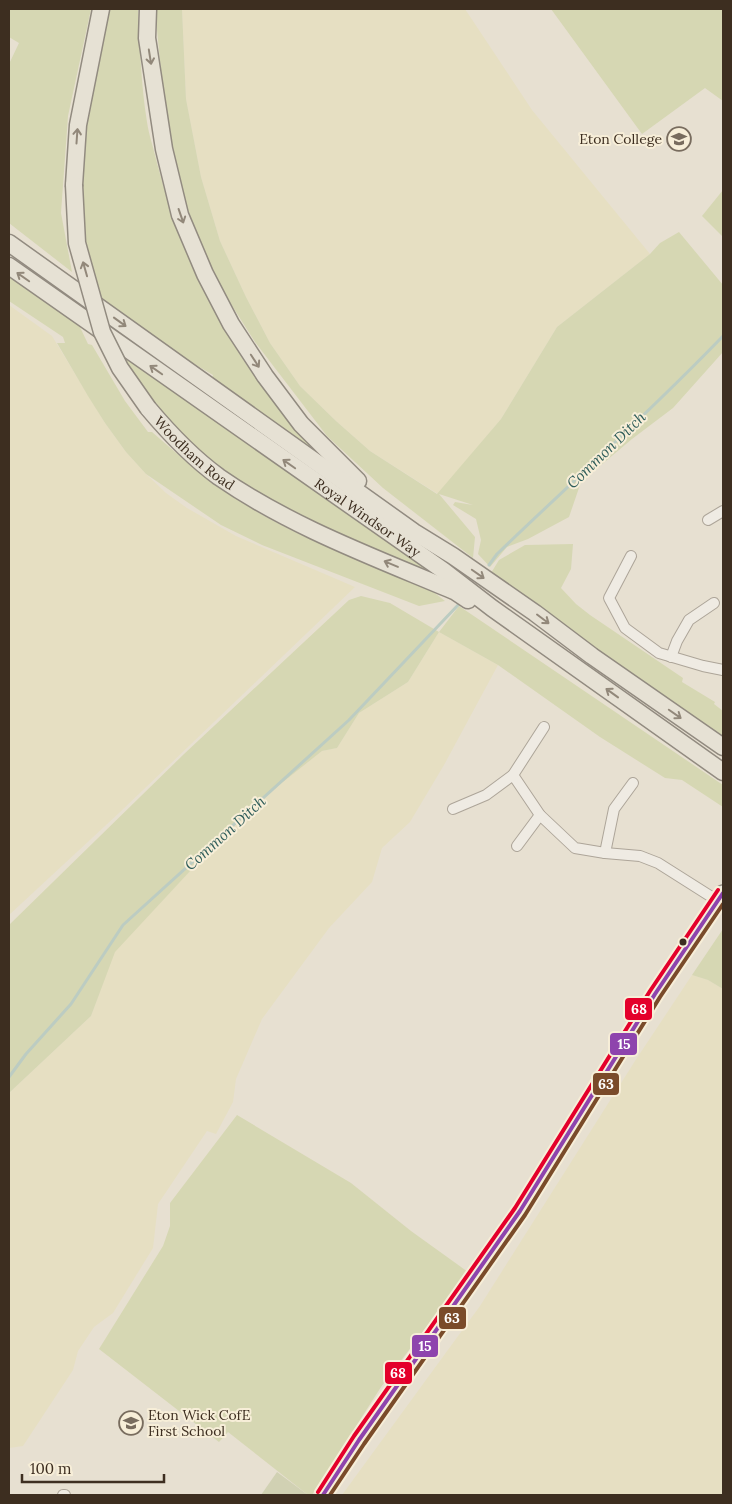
<svg xmlns="http://www.w3.org/2000/svg" width="732" height="1504" viewBox="0 0 732 1504" font-family="Lora,serif">
<style>
.farmland{fill:#e6dfc2}
.green{fill:#d6d7b3}
.cemetery{fill:#d1d1b3}
.lines{fill:none;stroke-linecap:round;stroke-linejoin:round}
.stream{stroke:#bcccc2;stroke-width:3}
.street-casing{stroke:#ada599;stroke-width:12}
.secondary-casing{stroke:#9c958a;stroke-width:18}
.primary-casing{stroke:#928b80;stroke-width:19}
.street{stroke:#efebe3;stroke-width:10}
.secondary{stroke:#efebe3;stroke-width:15}
.primary{stroke:#e6e1d4;stroke-width:16}
.primary-bridge-casing{stroke:#928b80;stroke-width:19;stroke-linecap:butt}
.primary-bridge{stroke:#e6e1d4;stroke-width:16}
.bus-1-casing{stroke:#f7eed8;stroke-width:8}
.bus-2-casing{stroke:#f7eed8;stroke-width:8}
.bus-3-casing{stroke:#f7eed8;stroke-width:8}
.bus-1{stroke:#8e44ad;stroke-width:4}
.bus-2{stroke:#7a4b2a;stroke-width:4}
.bus-3{stroke:#e4002b;stroke-width:4}
.oneway{stroke:#92887a}
.bus-dot{fill:#3d2e20;stroke:#f7eed8;stroke-width:2}
.labels{text-anchor:middle;dominant-baseline:central;stroke-width:4;stroke-linejoin:round;paint-order:stroke}
.poi-label{font-size:14px;fill:#3d2e20;stroke:#f7eed8;text-anchor:end}
.street-label{font-size:14px;fill:#3d2e20;stroke:#f7eed8}
.water-label{font-size:15px;font-style:italic;fill:#2f5d5a;stroke:#f7eed8}
.line-badge{stroke:#f7eed8;stroke-width:2}
.badge-label{font-size:14px;text-anchor:middle;font-weight:bold;fill:#fff}
</style>
<rect width="100%" height="100%" fill="#e7e0d1"/>
<g class="farmland">
<path d="M 182,9 L 465,9 L 532,110 L 650,254 L 557,327 L 501,419 L 438,494 L 370,451 L 336,421 L 300,386 L 270,343 L 246,297 L 220,241 L 201,177 L 186,99 Z"/>
<path d="M 9,305 L 52,336 L 105,423 L 126,452 L 146,474 L 166,493 L 187,508 L 236,536 L 355,587 L 119,813 L 9,915 Z"/>
<path d="M 439,632 L 498,665 L 444,765 L 410,822 L 382,848 L 372,882 L 329,928 L 262,1019 L 236,1079 L 233,1102 L 216,1134 L 207,1131 L 158,1204 L 153,1248 L 113,1313 L 94,1327 L 78,1351 L 73,1370 L 23,1446 L 9,1448 L 9,1093 L 91,1016 L 114,952 L 160,903 L 244,813 L 322,751 L 337,748 L 359,713 L 408,682 Z"/>
<path d="M 692,975 L 708,980 L 723,989 L 723,1495 L 342,1495 L 480,1306 L 635,1061 Z"/>
</g>
<g class="green">
<path d="M 9,9 L 91,9 L 68,116 L 61,213 L 72,272 L 9,223 L 9,64 L 19,43 L 9,37 Z"/>
<path d="M 106,9 L 138,9 C 140,47 141,85 147,122 C 149,136 154,149 157,163 C 174,229 200,292 237,350 C 264,393 301,430 333,468 L 212,381 L 213,375 L 169,349 L 97,299 L 81,240 L 81,122 Z"/>
<path d="M 155,9 L 182,9 L 186,99 L 201,177 L 220,241 L 246,297 L 270,343 L 300,386 L 336,421 L 370,451 L 437,494 L 501,419 L 557,327 L 650,254 L 660,243 L 679,232 L 723,285 L 723,352 L 673,408 L 632,439 L 581,482 L 569,517 L 528,539 L 507,547 L 490,567 L 478,554 L 481,540 L 476,519 L 453,505 L 455,502 L 473,505 L 439,494 L 475,537 L 473,558 L 383,488 L 327,436 L 255,342 L 203,260 L 168,144 Z"/>
<path d="M 551,9 L 723,9 L 723,101 L 705,88 L 642,134 Z"/>
<path d="M 723,190 L 723,237 L 702,216 Z"/>
<path d="M 9,275 L 79,325 L 88,344 L 92,345 L 125,401 L 148,432 L 152,432 C 182,458 212,485 246,505 C 302,540 366,562 427,587 L 445,601 L 419,606 L 262,545 L 221,525 L 146,474 L 126,452 L 105,423 L 88,396 L 57,343 L 65,343 L 63,337 L 9,301 Z"/>
<path d="M 116,352 L 147,369 L 433,571 L 396,560 L 274,508 L 171,432 Z"/>
<path d="M 573,544 L 571,569 L 561,588 L 576,604 L 590,615 L 683,678 L 682,682 L 715,702 L 714,704 L 723,711 L 723,737 L 593,647 L 491,573 L 499,560 L 525,545 Z"/>
<path d="M 361,596 L 390,603 L 439,632 L 459,606 L 723,785 L 723,807 L 682,780 L 665,778 L 600,737 L 498,665 L 439,632 L 408,682 L 359,713 L 337,748 L 322,751 L 244,813 L 115,952 L 91,1016 L 9,1093 L 9,925 L 184,754 L 349,600 Z"/>
<path d="M 723,929 L 723,989 L 708,980 L 692,975 Z"/>
<path d="M 237,1115 L 351,1183 L 411,1231 L 468,1272 L 381,1387 L 312,1495 L 308,1495 L 228,1432 L 219,1442 L 99,1349 L 163,1246 L 170,1226 L 170,1203 Z"/>
</g>
<path class="cemetery" d="M 277,1472 L 308,1495 L 261,1495 Z"/>
<g class="lines">
<g class="stream">
<path d="M 489,565 L 497,554 C 573,481 651,411 723,336"/>
<path d="M 9,1077 L 26,1054 L 71,1004 L 123,925 L 349,720 L 459,604"/>
</g>
<g class="street-casing">
<g id="street">
<path d="M 708,520 L 723,511"/>
<path d="M 631,556 L 609,598 L 625,628 L 659,653 L 703,666 L 723,670"/>
<path d="M 671,657 L 677,641 L 689,620 L 714,603"/>
<path d="M 513,775 L 540,815 L 575,848 L 605,853 L 640,856 L 658,863 L 718,901"/>
<path d="M 453,809 L 486,795 L 513,775 L 544,727"/>
<path d="M 517,846 L 540,815"/>
<path d="M 605,853 L 614,809 L 633,783"/>
<path d="M 63,1495 L 65,1495"/>
</g>
</g>
<g class="secondary-casing">
<path id="secondary" d="M 323,1495 L 359,1440 L 520,1211 L 655,994 L 723,893"/>
</g>
<g class="primary-casing">
<g id="primary">
<path d="M 148,9 L 147,38 L 164,149 L 180,215 L 205,274 L 231,324 L 265,376 L 301,424 L 358,481"/>
<path d="M 74,185 L 78,125 L 101,9"/>
<path d="M 9,243 L 414,532 L 453,556 L 535,613 L 592,656 L 723,747"/>
<path id="s1" d="M 9,266 L 444,571 L 492,608 L 723,772"/>
<path id="s2" d="M 148,408 C 169,433 193,458 219,477 C 291,527 376,558 456,592 L 468,600"/>
</g>
</g>
<use href="#street" class="street"/>
<use href="#secondary" class="secondary"/>
<use href="#primary" class="primary"/>
<g class="primary-bridge-casing">
<path id="primary-bridge" d="M 74,185 L 77,243 L 102,332 L 120,368 L 148,408"/>
</g>
<use href="#primary-bridge" class="primary-bridge"/>
<g class="bus-1-casing">
<path id="bus-1" d="M 323,1495 L 359,1440 L 520,1211 L 655,994 L 723,893"/>
</g>
<g class="bus-2-casing">
<path id="bus-2" d="M 330,1495 L 364,1444 L 525,1215 L 660,997 L 723,904"/>
</g>
<g class="bus-3-casing">
<path id="bus-3" d="M 318,1492 L 354,1436 L 515,1208 L 650,991 L 718,890"/>
</g>
<use href="#bus-1" class="bus-1"/>
<use href="#bus-2" class="bus-2"/>
<use href="#bus-3" class="bus-3"/>
</g>
<defs><path id="oneway-shaft" d="M-6 0H5M1.5-3L5.5 0L1.5 3" fill="none" stroke-width="1.6" stroke-linecap="round" stroke-linejoin="round" transform="scale(1.25)"/></defs>
<g class="oneway">
<use href="#oneway-shaft" transform="translate(150 57) rotate(81)"/>
<use href="#oneway-shaft" transform="translate(77 136) rotate(-86)"/>
<use href="#oneway-shaft" transform="translate(181 216) rotate(71)"/>
<use href="#oneway-shaft" transform="translate(85 269) rotate(-106)"/>
<use href="#oneway-shaft" transform="translate(23 277) rotate(-145)"/>
<use href="#oneway-shaft" transform="translate(120 322) rotate(36)"/>
<use href="#oneway-shaft" transform="translate(255 361) rotate(57)"/>
<use href="#oneway-shaft" transform="translate(156 370) rotate(-145)"/>
<use href="#oneway-shaft" transform="translate(289 464) rotate(-145)"/>
<use href="#oneway-shaft" transform="translate(391 564) rotate(-157)"/>
<use href="#oneway-shaft" transform="translate(478 574) rotate(35)"/>
<use href="#oneway-shaft" transform="translate(543 619) rotate(37)"/>
<use href="#oneway-shaft" transform="translate(612 693) rotate(-144)"/>
<use href="#oneway-shaft" transform="translate(675 714) rotate(35)"/>
</g>
<defs>
<g id="school-ring" transform="scale(1.25)"><circle r="9.5" fill="#f7eed8" stroke="#786c5e" stroke-width="1.5"/><path d="M0-5L7-2L0 1L-7-2ZM-4 1L0 2.5L4 1V4Q0 6-4 4Z" fill="#786c5e"/></g>
</defs>
<g fill-rule="evenodd">
<use href="#school-ring" x="679" y="139"/>
<use href="#school-ring" x="131" y="1423"/>
</g>
<circle class="bus-dot" cx="683" cy="942" r="4.5"/>
<g class="labels">
<g class="poi-label">
<text x="662" y="139">Eton College</text>
<text x="148" y="1415" text-anchor="start">Eton Wick CofE<tspan x="148" dy="16">First School</tspan></text>
</g>
<g class="street-label">
<text stroke="none"><textPath href="#s2" startOffset="65">Woodham Road</textPath></text>
<text stroke="none"><textPath href="#s1" startOffset="438">Royal Windsor Way</textPath></text>
</g>
<g class="water-label">
<text transform="translate(606 450) rotate(-44)">Common Ditch</text>
<text transform="translate(225 833) rotate(-42)">Common Ditch</text>
</g>
</g>
<g class="line-badge">
<rect x="624" y="997" width="29" height="24" rx="5" fill="#e4002b"/>
<rect x="609" y="1032" width="29" height="24" rx="5" fill="#8e44ad"/>
<rect x="592" y="1072" width="28" height="24" rx="5" fill="#7a4b2a"/>
<rect x="438" y="1306" width="29" height="24" rx="5" fill="#7a4b2a"/>
<rect x="411" y="1334" width="28" height="24" rx="5" fill="#8e44ad"/>
<rect x="384" y="1361" width="29" height="24" rx="5" fill="#e4002b"/>
</g>
<g class="badge-label">
<text x="639" y="1014">68</text>
<text x="624" y="1049">15</text>
<text x="606" y="1089">63</text>
<text x="452" y="1323">63</text>
<text x="425" y="1351">15</text>
<text x="398" y="1378">68</text>
</g>
<rect width="732" height="1504" fill="none" stroke="#3d2e20" stroke-width="20"/>
<path d="M22 1474v8h142v-8" fill="none" stroke="#3d2e20" stroke-width="2.5"/>
<text x="30" y="1474" font-size="15" fill="#3d2e20" stroke="#f7eed8" stroke-width="4" paint-order="stroke">100 m</text>
</svg>
